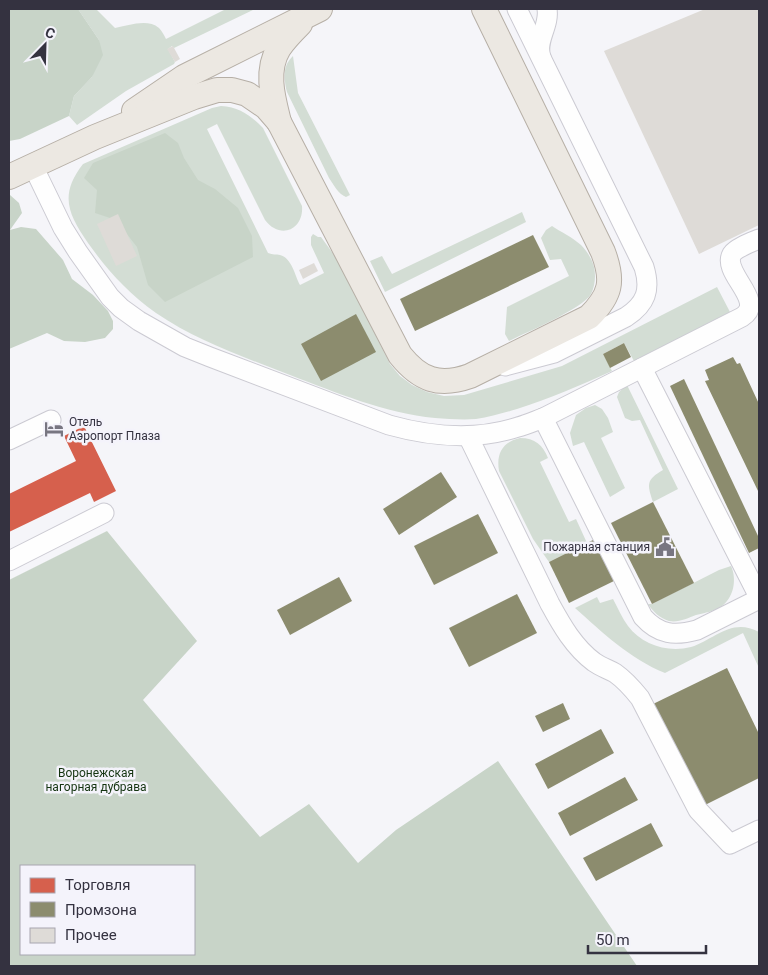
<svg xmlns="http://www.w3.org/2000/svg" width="768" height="975" viewBox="0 0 768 975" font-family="Roboto,sans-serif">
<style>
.green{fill:#d3ddd4}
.forest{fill:#c8d4c8;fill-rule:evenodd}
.shops{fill:#d6604d}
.industry{fill:#8c8c6e}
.building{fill:#dedbd7}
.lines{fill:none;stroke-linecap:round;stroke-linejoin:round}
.minor-casing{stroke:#cbcad2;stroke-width:21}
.major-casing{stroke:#b6afa6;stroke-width:26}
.minor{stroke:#fefefe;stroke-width:19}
.major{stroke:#ece8e2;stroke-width:24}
.labels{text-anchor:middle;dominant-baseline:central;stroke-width:5;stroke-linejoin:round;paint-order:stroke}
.poi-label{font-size:12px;fill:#343240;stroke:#f4f3fb;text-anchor:start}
.park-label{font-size:12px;fill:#143410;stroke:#f4f3fb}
</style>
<rect width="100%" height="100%" fill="#f5f5f9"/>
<g class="green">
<path d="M 78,9 L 96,9 L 115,28 C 128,26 147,18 159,28 C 162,31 164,35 166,39 L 226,9 L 255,9 L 174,48 L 172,46 L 168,49 L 175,62 L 174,64 L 126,91 L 77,125 L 69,116 L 74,96 L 92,77 L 99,40 Z"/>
<path d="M 293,56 L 298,93 L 350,195 L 346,197 C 338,194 334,185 329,178 L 287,92 C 284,79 282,66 293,56 Z"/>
<path d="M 221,106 C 240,107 251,116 263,128 L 302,206 C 304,230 280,240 265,220 L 217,124 L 207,129 L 268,253 C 273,255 276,254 280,255 C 292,258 295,276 300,285 L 324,273 L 311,245 L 311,237 L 313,234 L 318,237 L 321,237 L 340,263 L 390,364 L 400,376 L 412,385 L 427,392 L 444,396 L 464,395 L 562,366 L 717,287 L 730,312 L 634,361 L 624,343 L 603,354 L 612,371 C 581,385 549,399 517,409 C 504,413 490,417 476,419 C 463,420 448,419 435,418 C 385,413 337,393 290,375 C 244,357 197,341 156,313 C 128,293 108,271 88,243 C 68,214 59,195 83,164 L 212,108 Z"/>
<path d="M 522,212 L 526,222 L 385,292 L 370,261 L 382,256 L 392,274 Z"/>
<path d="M 552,226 C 561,232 572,237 581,245 C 587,251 592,259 594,267 C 596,276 595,286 591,294 C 582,309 527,332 509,341 L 505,334 L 507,307 L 569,276 L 561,259 L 550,260 L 541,238 L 546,230 Z"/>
<path d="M 627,385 L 678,489 L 653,502 C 647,484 646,480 663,470 L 640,420 L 632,421 L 625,418 L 617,397 L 619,392 Z"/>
<path d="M 595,405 L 602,409 L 608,418 L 613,432 L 601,438 L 625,488 L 610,497 L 584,442 L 573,446 L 570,433 L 576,415 L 586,408 Z"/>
<path d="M 520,438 C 535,438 543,445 548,458 L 540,462 L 569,522 L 576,519 L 587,543 L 549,562 L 533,539 L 499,471 C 496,453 503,442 520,438 Z"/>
<path d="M 731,566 C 737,579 734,597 722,606 C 715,611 705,613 696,615 C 688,618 678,623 669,621 C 660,618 653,612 648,604 L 652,604 L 719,570 Z"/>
<path d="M 597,597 L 600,603 L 613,599 C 618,608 622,618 628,626 C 642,645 668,653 691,647 C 715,639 732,617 759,632 L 759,668 L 743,633 L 665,673 C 630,659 602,632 575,608 Z"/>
</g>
<g class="forest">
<path d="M 9,9 L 78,9 L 99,40 L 103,55 L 92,77 L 74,96 L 69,116 L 20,139 L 9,141 Z"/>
<path d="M 165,133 L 178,143 L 184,158 L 198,180 L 215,189 L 238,208 L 252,236 L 253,257 L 165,302 L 148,285 L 137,247 L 116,220 L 95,213 L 97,190 L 84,178 L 93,163 Z"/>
<path d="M 10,195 L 19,203 L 22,213 L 10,230 L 21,227 L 36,229 L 63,260 L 72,279 L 93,295 L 108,311 L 113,321 L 113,329 L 105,338 L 85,342 L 64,341 L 47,333 L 9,349 L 9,196 Z"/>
<path d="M 107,531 L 197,641 L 143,700 L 260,837 L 309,804 L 358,863 L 396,830 L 498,761 L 637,966 L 9,966 L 9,580 ZM 21,866 L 194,866 L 194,954 L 21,954 Z"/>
</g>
<path class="shops" d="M 84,426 L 116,491 L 94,502 L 90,493 L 9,532 L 9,494 L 76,461 L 64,436 Z"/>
<g class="industry">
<path d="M 533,235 L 549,267 L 415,331 L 400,299 Z"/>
<path d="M 356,314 L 376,352 L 321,381 L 301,344 Z"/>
<path d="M 624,343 L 631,357 L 610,368 L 603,354 Z"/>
<path d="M 733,357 L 737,364 L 740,363 L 759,404 L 759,493 L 705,381 L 709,380 L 705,370 Z"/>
<path d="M 684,379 L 759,538 L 759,548 L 749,553 L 670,386 Z"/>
<path d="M 441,472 L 457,497 L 399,535 L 383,509 Z"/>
<path d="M 653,502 L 694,583 L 652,604 L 611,523 Z"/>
<path d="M 478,514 L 498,553 L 434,585 L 414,546 Z"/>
<path d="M 595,539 L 616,580 L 569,603 L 549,562 Z"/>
<path d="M 339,577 L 352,601 L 290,635 L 277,610 Z"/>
<path d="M 517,594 L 537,633 L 469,667 L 449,628 Z"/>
<path d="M 727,668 L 759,734 L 759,778 L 703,806 L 653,704 Z"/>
<path d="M 563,703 L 570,719 L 543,732 L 535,716 Z"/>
<path d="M 601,729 L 614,753 L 548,789 L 535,764 Z"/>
<path d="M 625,777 L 638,800 L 570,836 L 558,813 Z"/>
<path d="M 651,823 L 663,846 L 596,881 L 583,858 Z"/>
</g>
<g class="building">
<path d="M 705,9 L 759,9 L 759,225 L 699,254 L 604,51 Z"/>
<path d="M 173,46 L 180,59 L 175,62 L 167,49 Z"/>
<path d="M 118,214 L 137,256 L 116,266 L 97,224 Z"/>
<path d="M 314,263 L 318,271 L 303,279 L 299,270 Z"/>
</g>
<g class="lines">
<g class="minor-casing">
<g id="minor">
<path d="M 541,57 C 535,41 550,26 547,9"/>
<path d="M 33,166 L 63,228 L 78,252 L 110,297 L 121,308 L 139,321 L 185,347 L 210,357 L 389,425 C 432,437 475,441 518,427 C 526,425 535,421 543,418 L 742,317 C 767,301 721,273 732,254 C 736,248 752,242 759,239"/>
<path d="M 505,366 L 554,353 L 626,317 C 646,304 651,290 644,267 L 517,9"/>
<path d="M 642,368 L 759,597"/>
<path d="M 543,418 L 643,617 C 659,635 675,636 697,630 L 759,599"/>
<path d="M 468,436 L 550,604 C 562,626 574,647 594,662 C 601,667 608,669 615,673 C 625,680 632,688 640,698 L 698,810 L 730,844 L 759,830"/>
<path d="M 9,440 L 51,420"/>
<path d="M 9,561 L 104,513"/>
</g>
</g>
<g class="major-casing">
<g id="major">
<path d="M 134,111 L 184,77 L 320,9"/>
<path d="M 279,122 C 273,98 265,71 279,48 C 285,39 293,31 300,24"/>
<path d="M 9,177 L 95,137 L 194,97 L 217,90 L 232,90 L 247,94 L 266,107 L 279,122 L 400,355 C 420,380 439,387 470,376 L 589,317 C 611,295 614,281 603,252 L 484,9"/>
</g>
</g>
<use href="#minor" class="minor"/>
<use href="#major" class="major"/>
</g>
<defs>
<g id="hotel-bare" transform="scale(1.5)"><path d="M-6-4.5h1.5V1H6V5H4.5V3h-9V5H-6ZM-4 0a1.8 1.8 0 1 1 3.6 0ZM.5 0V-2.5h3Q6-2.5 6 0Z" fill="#787681" stroke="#f4f3fb" stroke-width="2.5" paint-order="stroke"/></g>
<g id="civic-bare" transform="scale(1.5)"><path d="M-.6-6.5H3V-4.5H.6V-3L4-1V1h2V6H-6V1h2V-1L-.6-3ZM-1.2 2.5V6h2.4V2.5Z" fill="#787681" stroke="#f4f3fb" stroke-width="2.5" paint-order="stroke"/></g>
</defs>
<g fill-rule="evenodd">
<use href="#hotel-bare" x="54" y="429"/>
<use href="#civic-bare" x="665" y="547"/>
</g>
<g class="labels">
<g class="poi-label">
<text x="69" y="422">Отель<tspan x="69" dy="14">Аэропорт Плаза</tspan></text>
<text x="650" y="547" text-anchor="end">Пожарная станция</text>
</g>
<g class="park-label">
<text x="96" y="773">Воронежская<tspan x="96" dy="14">нагорная дубрава</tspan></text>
</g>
</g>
<rect width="768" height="975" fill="none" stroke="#343240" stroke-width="20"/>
<rect x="20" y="865" width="175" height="90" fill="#f4f3fb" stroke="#a7a6b0"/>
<rect x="30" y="878" width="25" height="15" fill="#d6604d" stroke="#a7a6b0"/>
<text x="65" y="890" font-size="15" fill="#343240">Торговля</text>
<rect x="30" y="902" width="25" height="15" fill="#8c8c6e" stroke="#a7a6b0"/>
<text x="65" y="915" font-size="15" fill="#343240">Промзона</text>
<rect x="30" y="928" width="25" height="15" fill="#dedbd7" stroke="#a7a6b0"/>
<text x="65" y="940" font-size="15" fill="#343240">Прочее</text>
<g transform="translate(45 45) rotate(23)" stroke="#f4f3fb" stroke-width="4" paint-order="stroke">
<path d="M0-4L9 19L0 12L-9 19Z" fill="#343240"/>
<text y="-8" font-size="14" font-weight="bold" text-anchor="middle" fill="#343240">С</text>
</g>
<path d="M588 945v8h118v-8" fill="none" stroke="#343240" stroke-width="2.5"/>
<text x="596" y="945" font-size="15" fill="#343240" stroke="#f4f3fb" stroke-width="4" paint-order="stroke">50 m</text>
</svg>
